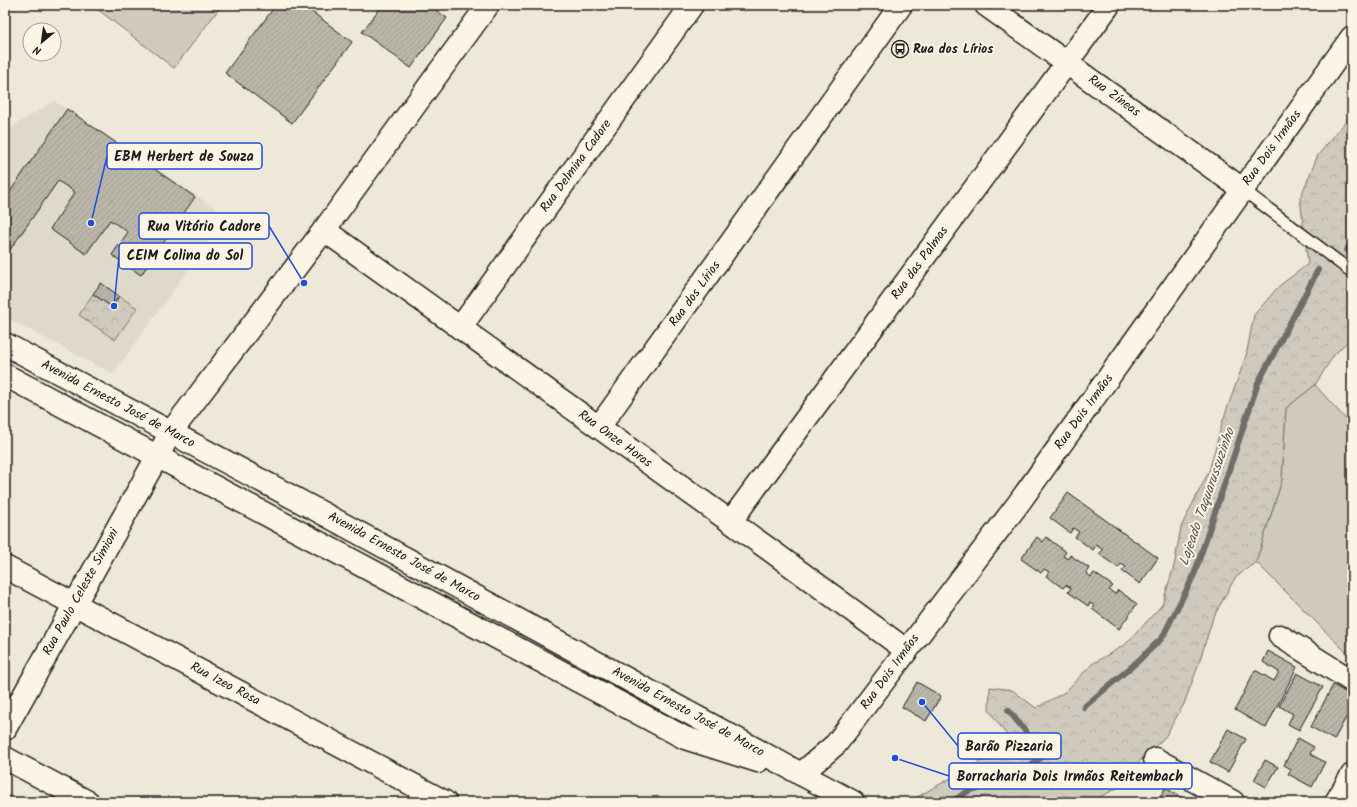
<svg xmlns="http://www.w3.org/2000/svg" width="1357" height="807" viewBox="0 0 1357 807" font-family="Kalam,sans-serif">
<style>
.built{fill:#ded9cb}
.grass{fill:#cfcabd;stroke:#76736c}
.forest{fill:url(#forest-crowns);stroke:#76736c}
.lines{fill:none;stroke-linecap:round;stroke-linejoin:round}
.stream{stroke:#6f6c67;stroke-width:6}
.building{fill:url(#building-hatch);stroke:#1c1c1c}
.service-casing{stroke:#1c1c1c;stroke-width:14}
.minor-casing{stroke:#1c1c1c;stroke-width:25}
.tertiary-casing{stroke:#1c1c1c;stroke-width:25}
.secondary-casing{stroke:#1c1c1c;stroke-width:25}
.service{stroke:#fcf5e5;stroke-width:11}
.minor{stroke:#fcf5e5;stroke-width:22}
.tertiary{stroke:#fcf5e5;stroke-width:22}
.secondary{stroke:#fcf5e5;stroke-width:22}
.labels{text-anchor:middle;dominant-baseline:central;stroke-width:4;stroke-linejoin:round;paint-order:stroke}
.poi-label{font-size:13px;font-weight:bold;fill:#1c1c1c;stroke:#fcf5e5;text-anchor:start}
.street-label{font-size:13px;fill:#1c1c1c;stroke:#fcf5e5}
.water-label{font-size:14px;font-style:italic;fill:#5b5854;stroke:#fcf5e5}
.leader{fill:none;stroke:#1d4ed8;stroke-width:1.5}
.callout-dot{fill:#1d4ed8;stroke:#fcf5e5;stroke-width:1.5}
.callout{fill:#fcf5e5;stroke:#1d4ed8;stroke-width:1.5}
.callout-label{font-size:14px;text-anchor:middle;font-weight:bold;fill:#1c1c1c}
</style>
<defs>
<pattern id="forest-crowns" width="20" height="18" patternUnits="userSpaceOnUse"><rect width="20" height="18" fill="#cfcabd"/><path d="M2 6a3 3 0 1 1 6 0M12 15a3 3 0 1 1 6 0" fill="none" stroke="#b1ada2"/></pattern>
<pattern id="building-hatch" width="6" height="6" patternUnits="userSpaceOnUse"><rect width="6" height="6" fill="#bab6aa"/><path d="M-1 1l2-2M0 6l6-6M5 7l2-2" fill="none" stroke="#9f9c92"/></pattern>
</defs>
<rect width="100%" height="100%" fill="#eee8d9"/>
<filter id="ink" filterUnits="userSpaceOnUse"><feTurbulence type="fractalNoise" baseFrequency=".025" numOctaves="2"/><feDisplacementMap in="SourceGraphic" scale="8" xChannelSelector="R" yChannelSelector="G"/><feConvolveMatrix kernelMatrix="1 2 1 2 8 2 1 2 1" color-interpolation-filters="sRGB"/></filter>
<g filter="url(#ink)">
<path class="built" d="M 54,101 L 227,216 L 113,374 L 5,317 L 5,131 Z"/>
<g class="grass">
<path d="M 92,5 L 222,5 L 174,68 Z"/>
<path d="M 1315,385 L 1352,426 L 1352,658 L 1256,562 L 1282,480 L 1286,408 Z"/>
</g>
<g class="forest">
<path d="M 1352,114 L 1352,337 L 1334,355 L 1315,385 L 1286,408 L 1282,480 L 1256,562 L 1235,578 L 1213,618 L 1198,666 L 1184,704 L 1165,737 L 1139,762 L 1119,787 L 1091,802 L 910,801 L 1006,747 L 1008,737 L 989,710 L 990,687 L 1012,690 L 1036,708 L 1065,692 L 1092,664 L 1126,644 L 1162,605 L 1174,566 L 1181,527 L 1209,471 L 1223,420 L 1246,356 L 1254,315 L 1279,286 L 1308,264 L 1300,198 L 1318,155 Z"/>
<path d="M 93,294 L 112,307 L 119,296 L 137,308 L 115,340 L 79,315 Z"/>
</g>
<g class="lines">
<g class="stream">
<path d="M 1347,250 L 1352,241"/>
<path d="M 1084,707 L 1137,662 L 1162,638 L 1194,575 L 1258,383 L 1318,270"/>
<path d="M 1008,710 L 1045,755"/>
<path d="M 951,802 L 970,790 L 1014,780 L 1050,750"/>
</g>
</g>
<g class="building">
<path d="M 276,5 L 303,5 L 352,42 L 292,123 L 225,73 Z"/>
<path d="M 382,5 L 429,5 L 447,18 L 411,68 L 362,32 Z"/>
<path d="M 67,109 L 195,197 L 141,275 L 112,255 L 128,232 L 110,220 L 86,254 L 50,229 L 75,192 L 58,181 L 7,254 L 5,252 L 5,199 Z"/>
<path d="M 101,283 L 119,296 L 112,307 L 93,294 Z"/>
<path d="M 1352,386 L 1352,397 L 1347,395 Z"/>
<path d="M 1068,493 L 1158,558 L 1140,584 L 1122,571 L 1126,567 L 1121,564 L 1118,568 L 1099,554 L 1103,550 L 1096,545 L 1093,550 L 1075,537 L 1079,532 L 1073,528 L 1070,533 L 1050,518 Z"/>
<path d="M 1037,537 L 1043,542 L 1046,537 L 1066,552 L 1063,556 L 1068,559 L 1070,555 L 1089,568 L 1086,573 L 1091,577 L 1094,573 L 1113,586 L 1109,590 L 1115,594 L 1118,590 L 1137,604 L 1119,629 L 1092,609 L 1095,606 L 1090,603 L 1088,606 L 1068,592 L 1071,588 L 1066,585 L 1063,588 L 1046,576 L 1049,572 L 1044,569 L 1041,573 L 1021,559 Z"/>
<path d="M 1268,651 L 1297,667 L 1266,728 L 1235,710 L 1255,670 L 1274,681 L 1279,672 L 1263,662 Z"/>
<path d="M 1297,673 L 1323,687 L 1299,730 L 1288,724 L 1293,714 L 1279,706 Z"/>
<path d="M 917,682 L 941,696 L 926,721 L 902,707 Z"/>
<path d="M 1333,685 L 1352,696 L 1352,706 L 1334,740 L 1311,727 Z"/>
<path d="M 1228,729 L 1246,739 L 1228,772 L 1210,762 Z"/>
<path d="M 1298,738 L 1314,747 L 1310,754 L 1325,762 L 1312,787 L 1288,774 L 1291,769 L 1284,765 Z"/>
<path d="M 1265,760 L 1278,767 L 1266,787 L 1254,780 Z"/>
<path d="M 1165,788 L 1186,800 L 1186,802 L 1158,802 Z"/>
</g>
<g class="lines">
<g class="service-casing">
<path id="service" d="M 1242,189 L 1352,272"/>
</g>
<g class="minor-casing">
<g id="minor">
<path d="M 986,5 L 1242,189"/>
<path d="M 324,230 L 770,550 L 906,650"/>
<path d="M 460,328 L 692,5"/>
<path d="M 599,427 L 901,5"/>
<path d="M 731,521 L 1109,5"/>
<path d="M 5,567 L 445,802"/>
<path d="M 1280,636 L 1352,681"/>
<path d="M 5,729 L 171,432 L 324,230 L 488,5"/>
<path d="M 5,758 L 88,802"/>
<path d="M 1155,759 L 1233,802"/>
<path d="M 1336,802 L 1352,775"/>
</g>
</g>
<g class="tertiary-casing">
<path id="tertiary" d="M 801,774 L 853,802"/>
</g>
<g class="secondary-casing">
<g id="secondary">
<path d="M 5,344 L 324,514 L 801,774"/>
<path d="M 5,375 L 685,738 L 758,761"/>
<path d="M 801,774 L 836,744 L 1018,504 L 1352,37"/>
</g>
</g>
<use href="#service" class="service"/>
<use href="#minor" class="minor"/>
<use href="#tertiary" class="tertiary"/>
<use href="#secondary" class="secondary"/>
</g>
</g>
<defs>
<g id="bus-ring" transform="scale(0.9)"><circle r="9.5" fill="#fcf5e5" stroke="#1c1c1c" stroke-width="1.5"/><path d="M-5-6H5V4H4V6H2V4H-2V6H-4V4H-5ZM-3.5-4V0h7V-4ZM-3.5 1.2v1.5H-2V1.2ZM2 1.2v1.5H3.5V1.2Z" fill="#1c1c1c"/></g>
</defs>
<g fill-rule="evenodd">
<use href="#bus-ring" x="900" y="49"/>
</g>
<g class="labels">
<g class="poi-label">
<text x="913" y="49">Rua dos Lírios</text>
</g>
<g class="street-label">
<text transform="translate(1114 96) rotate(36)">Rua Zíneas</text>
<text transform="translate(1272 148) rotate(-54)">Rua Dois Irmãos</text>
<text transform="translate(576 166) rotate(-54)">Rua Delmina Cadore</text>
<text transform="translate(920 263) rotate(-54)">Rua das Palmas</text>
<text transform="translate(695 294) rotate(-54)">Rua dos Lírios</text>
<text transform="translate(118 404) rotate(28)">Avenida Ernesto José de Marco</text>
<text transform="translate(1084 412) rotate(-54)">Rua Dois Irmãos</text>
<text transform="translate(615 439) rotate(36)">Rua Onze Horas</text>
<text transform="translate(404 557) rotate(29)">Avenida Ernesto José de Marco</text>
<text transform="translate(81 592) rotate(-61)">Rua Paulo Celeste Simioni</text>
<text transform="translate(890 672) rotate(-54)">Rua Dois Irmãos</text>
<text transform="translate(225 684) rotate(28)">Rua Izeo Rosa</text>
<text transform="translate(688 712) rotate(29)">Avenida Ernesto José de Marco</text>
</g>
<g class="water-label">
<text transform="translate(1207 497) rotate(-71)">Lajeado Taquarussuzinho</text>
</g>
</g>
<path class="leader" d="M91 223L107 156M304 283L269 226M114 306L119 256M922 702L958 746M895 758L949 776"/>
<g class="callout-dot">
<circle cx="91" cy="223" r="4"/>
<circle cx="304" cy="283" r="4"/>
<circle cx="114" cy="306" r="4"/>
<circle cx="922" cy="702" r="4"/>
<circle cx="895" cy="758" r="4"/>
</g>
<g class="callout">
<rect x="107" y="143" width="155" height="26" rx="4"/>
<rect x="139" y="213" width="130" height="26" rx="4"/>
<rect x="119" y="243" width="133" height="26" rx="4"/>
<rect x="958" y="733" width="103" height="26" rx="4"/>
<rect x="949" y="763" width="243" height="26" rx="4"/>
</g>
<g class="callout-label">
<text x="184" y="161">EBM Herbert de Souza</text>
<text x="204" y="231">Rua Vitório Cadore</text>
<text x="185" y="260">CEIM Colina do Sol</text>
<text x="1009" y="751">Barão Pizzaria</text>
<text x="1070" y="781">Borracharia Dois Irmãos Reitembach</text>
</g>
<rect width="1357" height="807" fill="none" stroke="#fcf5e5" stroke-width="20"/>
<rect x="10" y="10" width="1337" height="787" fill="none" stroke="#1c1c1c" stroke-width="1.5" filter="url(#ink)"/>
<g transform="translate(42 42) rotate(209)"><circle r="19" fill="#fcf5e5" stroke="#a29e95"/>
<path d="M0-3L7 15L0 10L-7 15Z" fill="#1c1c1c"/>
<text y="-6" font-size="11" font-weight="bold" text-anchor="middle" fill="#1c1c1c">N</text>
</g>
</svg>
